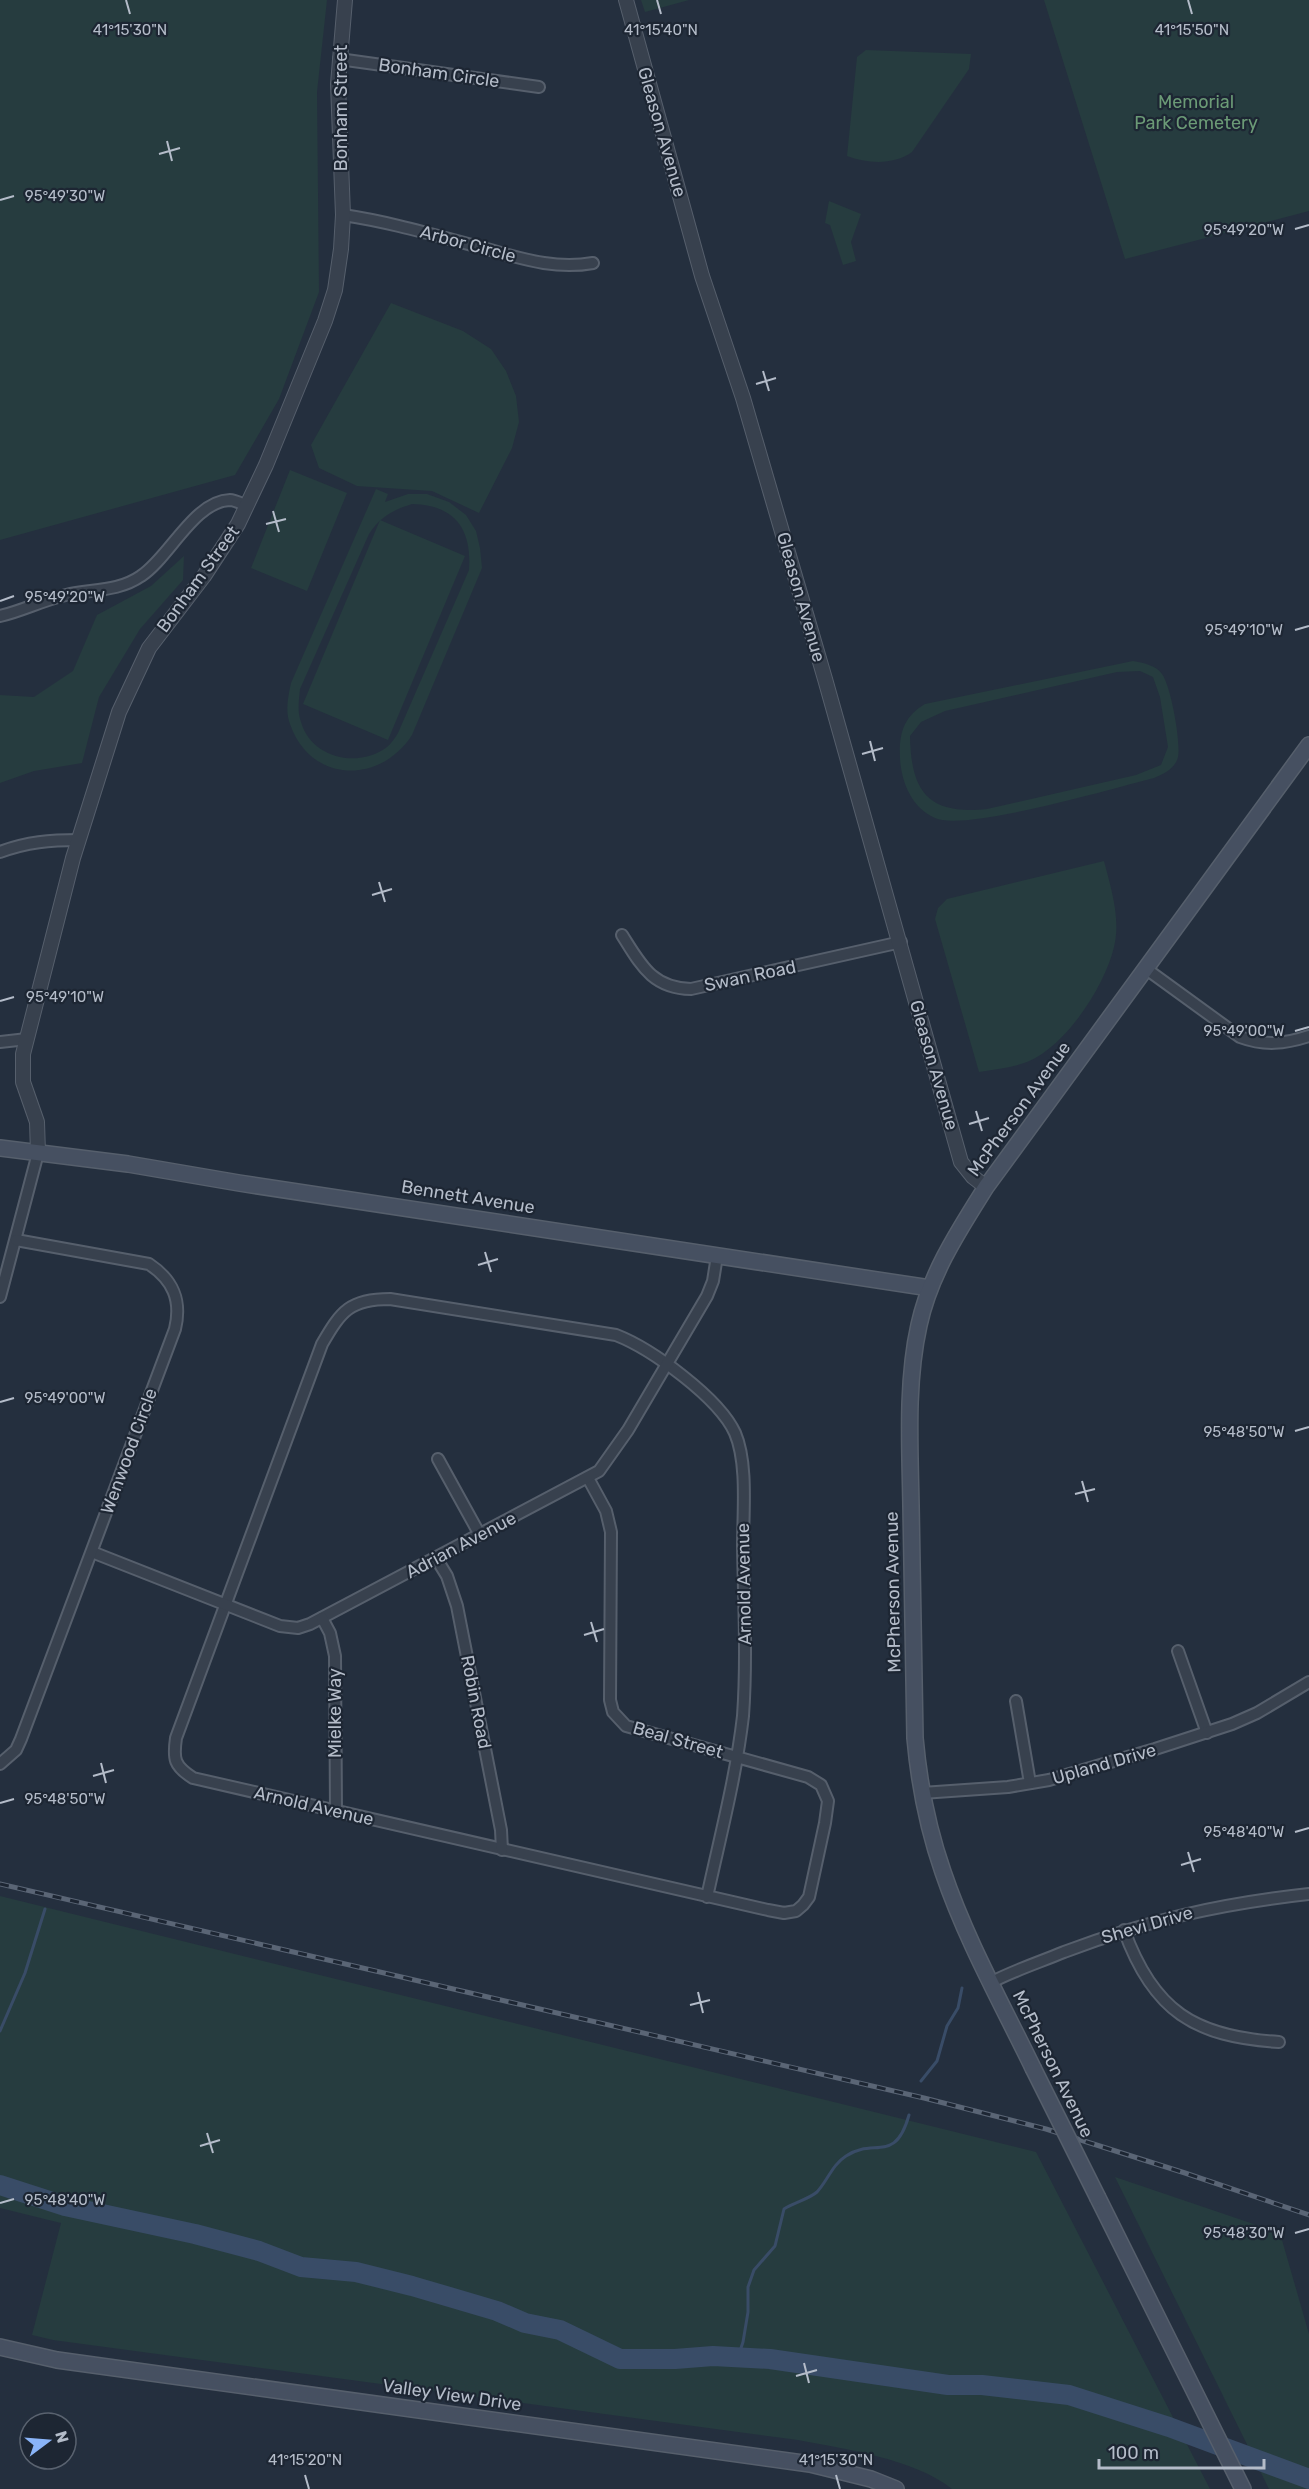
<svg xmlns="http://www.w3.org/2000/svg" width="1309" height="2489" viewBox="0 0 1309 2489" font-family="Rubik,sans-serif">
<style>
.green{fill:#263c3f;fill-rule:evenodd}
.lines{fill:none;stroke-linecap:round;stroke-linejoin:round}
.stream{stroke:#394c67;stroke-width:3}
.river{stroke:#394c67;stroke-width:20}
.minor-casing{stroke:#565f6c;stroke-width:14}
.tertiary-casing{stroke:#565f6c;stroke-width:16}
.secondary-casing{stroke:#565f6c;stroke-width:18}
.minor{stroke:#38414e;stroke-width:10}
.tertiary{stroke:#38414e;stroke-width:14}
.secondary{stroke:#465061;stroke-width:15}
.rail-casing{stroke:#5a6575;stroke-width:5}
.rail{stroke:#1d2633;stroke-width:3;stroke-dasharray:9;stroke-linecap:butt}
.secondary-bridge-casing{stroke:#565f6c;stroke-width:18;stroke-linecap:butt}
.secondary-bridge{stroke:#465061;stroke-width:15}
.ticks{fill:none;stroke:#b4bcc9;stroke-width:2}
.labels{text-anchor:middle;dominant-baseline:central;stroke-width:4.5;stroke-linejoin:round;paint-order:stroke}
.street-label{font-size:18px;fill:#b4bcc9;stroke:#1d2633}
.park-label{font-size:18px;fill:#6b9a76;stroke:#1d2633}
.ticks-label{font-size:15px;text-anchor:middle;fill:#b4bcc9;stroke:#1d2633;stroke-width:4.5;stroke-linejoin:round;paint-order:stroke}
</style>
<rect width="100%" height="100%" fill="#242f3e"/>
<g class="green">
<path d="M 0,0 L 327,0 L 317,92 L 319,292 L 279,399 L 235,475 L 0,540 Z"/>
<path d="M 641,0 L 689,0 L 645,12 Z"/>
<path d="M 1044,0 L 1309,0 L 1309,211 L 1125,259 Z"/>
<path d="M 866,50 L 971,54 L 969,69 L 912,152 C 894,165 868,164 847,156 L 857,57 Z"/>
<path d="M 829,201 L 861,214 L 851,242 L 856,261 L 843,265 L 830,225 L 825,223 Z"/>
<path d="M 391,303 L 463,331 L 491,349 L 506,371 L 516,396 L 519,422 L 512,448 L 479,513 L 432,491 L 357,486 L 319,468 L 311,445 Z"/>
<path d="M 290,470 L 347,493 L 307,591 L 251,568 Z"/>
<path d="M 376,489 L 388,494 L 385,502 L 408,494 L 427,494 L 449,502 L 466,515 L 476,531 L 480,548 L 482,568 L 412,735 C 380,785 310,783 290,724 C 285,711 288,697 291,683 ZM 412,504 C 455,505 472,529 469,570 L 398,733 C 395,738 391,744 387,747 C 358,769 311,758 301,722 C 297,711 299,700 300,689 L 369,534 C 380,517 393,510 412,504 Z"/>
<path d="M 380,520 L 465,556 L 388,740 L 303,704 Z"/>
<path d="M 184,556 L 183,580 L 140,629 L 99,697 L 82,763 L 34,771 L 0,783 L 0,695 L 34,697 L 73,671 L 97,615 L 151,586 Z"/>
<path d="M 1133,661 C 1143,663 1156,665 1162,674 C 1171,686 1181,743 1178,757 C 1175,769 1163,774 1154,778 C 1114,788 965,832 935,818 C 912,808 901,782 900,758 C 899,734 903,717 925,704 ZM 1140,671 L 1153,677 L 1160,697 L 1168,747 L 1161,765 L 1136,775 L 987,809 C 929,815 911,793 910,736 L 921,722 L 945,711 L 1117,672 Z"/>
<path d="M 1104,861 C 1111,888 1121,919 1114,947 C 1105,986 1064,1050 1024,1063 C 1010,1068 994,1069 979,1072 L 935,919 L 938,908 L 947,899 Z"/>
<path d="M 0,1896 L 1036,2152 L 1210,2489 L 952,2489 C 915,2459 845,2449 798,2440 L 53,2340 L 32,2335 L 61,2223 L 0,2208 Z"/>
<path d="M 1115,2177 L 1280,2233 L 1309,2334 L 1309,2489 L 1269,2489 Z"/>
</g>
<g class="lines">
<g class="stream">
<path d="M 0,2031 L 25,1973 L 45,1909"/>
<path d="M 921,2081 L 937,2061 L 947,2026 L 958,2008 L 962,1988"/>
<path d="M 738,2357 L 743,2342 L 748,2312 L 748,2287 L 754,2270 L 775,2246 L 784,2209 C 793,2203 809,2199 817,2192 C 828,2180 832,2165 846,2156 C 874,2137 895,2165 909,2115"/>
</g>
<path class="river" d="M 0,2185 L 65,2206 L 195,2234 L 259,2251 L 301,2267 L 356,2272 L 412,2286 L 497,2311 L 525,2323 L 560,2330 L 620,2359 L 675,2359 L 713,2356 L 770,2359 L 948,2385 L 982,2385 L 1069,2395 L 1169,2427 L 1309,2479"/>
<g class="minor-casing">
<g id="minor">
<path d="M 339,59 L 539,87"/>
<path d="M 343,215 C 391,222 437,236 483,248 C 520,258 554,270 593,263"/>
<path d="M 0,616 C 22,611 43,600 66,595 C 91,589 118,592 141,576 C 169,558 194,501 230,500 C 235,500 242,504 247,506"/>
<path d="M 0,852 C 27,842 50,840 79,840"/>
<path d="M 622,935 C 641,965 652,988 691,989 L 901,942"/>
<path d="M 1145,968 L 1240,1037 C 1264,1046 1285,1044 1309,1036"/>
<path d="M 0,1042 L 27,1039"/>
<path d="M 0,1297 L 38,1153"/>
<path d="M 438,1459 L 480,1535"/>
<path d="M 588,1478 L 606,1511 L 611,1532 L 610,1700 L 613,1712 L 626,1726 L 808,1777 L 821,1785 L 828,1801 L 825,1823 L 809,1897 L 803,1905 L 796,1911 L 784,1913 L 768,1910 L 193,1778 C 174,1766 173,1759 176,1738 L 322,1344 C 341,1311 350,1299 390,1299 L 616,1335 C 652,1349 719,1398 735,1433 C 748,1463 743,1513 743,1546 C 744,1603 747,1660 743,1716 C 736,1777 720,1837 707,1897"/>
<path d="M 92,1552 L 280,1626 L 298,1628 L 310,1624 L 599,1471 L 628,1430 L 707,1296 L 713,1281 L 717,1256"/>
<path d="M 436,1558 L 447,1576 L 457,1606 L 501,1830 L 502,1850"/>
<path d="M 322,1618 L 330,1633 L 335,1656 L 336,1811"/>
<path d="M 1178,1651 L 1207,1733"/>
<path d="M 1016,1701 L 1030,1783"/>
<path d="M 0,1764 L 16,1750 L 21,1739 L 175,1329 C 182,1300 173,1280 149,1264 L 16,1240"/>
<path d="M 922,1793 L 1008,1787 L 1049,1780 L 1155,1749 L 1232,1724 L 1257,1713 L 1309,1682"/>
<path d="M 1124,1930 C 1153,2011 1195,2037 1279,2042"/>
<path d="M 992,1982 C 1015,1970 1040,1962 1064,1952 C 1149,1920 1218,1904 1309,1894"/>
</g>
</g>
<g class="tertiary-casing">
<g id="tertiary">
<path d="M 626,0 L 702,276 L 743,398 L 825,679 L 961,1162 L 973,1177 L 986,1187"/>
<path d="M 38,1153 L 37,1122 L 23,1082 L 23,1054 L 73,858 L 119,712 L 149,648 L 204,576 L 238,524 L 266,465 L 325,321 L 335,290 L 341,249 L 343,215 L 338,84 L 345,0"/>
</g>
</g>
<g class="secondary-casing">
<g id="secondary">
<path d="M 0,1148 L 128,1164 L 239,1183 L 930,1288"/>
<path d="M 1033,2068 C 1002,2004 966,1940 943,1872 C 928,1829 919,1783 915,1738 C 914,1661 912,1583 911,1506 C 910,1447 906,1383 919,1325 C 930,1274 959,1230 986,1187 L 1309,745"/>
<path d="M 1098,2198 L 1243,2489"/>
<path d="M 0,2347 L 57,2360 L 810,2464 L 871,2479 L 896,2489"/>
</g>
</g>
<use href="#minor" class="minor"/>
<use href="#tertiary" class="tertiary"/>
<use href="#secondary" class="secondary"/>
<g class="rail-casing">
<path id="rail" d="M 0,1884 L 924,2098 L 1046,2129 L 1185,2173 L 1309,2215"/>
</g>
<use href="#rail" class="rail"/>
<g class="secondary-bridge-casing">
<path id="secondary-bridge" d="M 1033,2068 L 1098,2198"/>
</g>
<use href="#secondary-bridge" class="secondary-bridge"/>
</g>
<path class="ticks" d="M 126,0 L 130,14M 657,0 L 661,14M 1188,0 L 1192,14M 167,141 L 172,161M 159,154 L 180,148M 0,200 L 14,196M 1295,229 L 1309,225M 763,371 L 769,391M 756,384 L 776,378M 273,511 L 279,532M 266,524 L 286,519M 0,601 L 14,596M 1295,630 L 1309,626M 870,741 L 875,761M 862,754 L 883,748M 379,882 L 385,902M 372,895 L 392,889M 0,1001 L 14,997M 1295,1031 L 1309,1027M 976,1111 L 982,1131M 969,1124 L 989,1118M 485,1252 L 491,1272M 478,1265 L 498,1259M 0,1402 L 14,1398M 1295,1431 L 1309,1427M 1082,1481 L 1088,1502M 1075,1494 L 1095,1489M 591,1622 L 597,1642M 584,1635 L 604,1629M 101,1763 L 106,1783M 93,1776 L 114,1770M 0,1803 L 14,1799M 1295,1832 L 1309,1828M 1188,1852 L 1194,1872M 1181,1865 L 1201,1859M 698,1992 L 703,2013M 690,2005 L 710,2000M 207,2133 L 213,2153M 200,2146 L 220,2140M 0,2203 L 14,2199M 1295,2233 L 1309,2229M 804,2363 L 809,2383M 796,2376 L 817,2370M 305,2475 L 309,2489M 836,2475 L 840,2489"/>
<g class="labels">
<g class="street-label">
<text transform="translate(439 73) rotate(8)">Bonham Circle</text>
<text transform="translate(341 108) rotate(-90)">Bonham Street</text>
<text transform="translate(662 132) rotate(74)">Gleason Avenue</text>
<text transform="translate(468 244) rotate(15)">Arbor Circle</text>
<text transform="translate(198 579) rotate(-54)">Bonham Street</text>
<text transform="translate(801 597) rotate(74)">Gleason Avenue</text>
<text transform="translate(750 976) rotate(-12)">Swan Road</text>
<text transform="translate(934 1065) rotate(74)">Gleason Avenue</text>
<text transform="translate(1019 1109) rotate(-54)">McPherson Avenue</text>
<text transform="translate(468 1197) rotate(9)">Bennett Avenue</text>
<text transform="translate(129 1451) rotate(-70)">Wenwood Circle</text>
<text transform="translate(461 1545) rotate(-28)">Adrian Avenue</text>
<text transform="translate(744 1584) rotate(-91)">Arnold Avenue</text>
<text transform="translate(893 1592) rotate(-91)">McPherson Avenue</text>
<text transform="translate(476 1702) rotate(79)">Robin Road</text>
<text transform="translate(335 1713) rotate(-90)">Mielke Way</text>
<text transform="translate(678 1740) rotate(16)">Beal Street</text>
<text transform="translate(1104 1764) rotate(-16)">Upland Drive</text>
<text transform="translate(314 1806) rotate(13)">Arnold Avenue</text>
<text transform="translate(1147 1925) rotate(-16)">Shevi Drive</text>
<text transform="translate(1053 2064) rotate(64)">McPherson Avenue</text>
<text transform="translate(452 2395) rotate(8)">Valley View Drive</text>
</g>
<g class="park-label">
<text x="1196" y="102">Memorial<tspan x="1196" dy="21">Park Cemetery</tspan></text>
</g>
</g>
<g class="ticks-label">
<text x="130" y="35">41°15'30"N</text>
<text x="661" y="35">41°15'40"N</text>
<text x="1192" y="35">41°15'50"N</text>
<text x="65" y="201">95°49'30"W</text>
<text x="1244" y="235">95°49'20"W</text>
<text x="65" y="602">95°49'20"W</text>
<text x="1244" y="635">95°49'10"W</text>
<text x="65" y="1002">95°49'10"W</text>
<text x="1244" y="1036">95°49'00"W</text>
<text x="65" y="1403">95°49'00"W</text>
<text x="1244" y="1437">95°48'50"W</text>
<text x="65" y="1804">95°48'50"W</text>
<text x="1244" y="1837">95°48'40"W</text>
<text x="65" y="2205">95°48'40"W</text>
<text x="1244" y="2238">95°48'30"W</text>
<text x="305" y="2465">41°15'20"N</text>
<text x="836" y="2465">41°15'30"N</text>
</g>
<g transform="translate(48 2441) rotate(74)"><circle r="28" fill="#1d2633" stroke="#59626f" stroke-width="1.5"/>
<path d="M0-4.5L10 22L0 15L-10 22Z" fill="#8ab4f8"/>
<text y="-9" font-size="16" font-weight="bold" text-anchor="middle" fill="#b4bcc9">N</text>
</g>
<path d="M1099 2459v9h165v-9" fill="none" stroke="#b4bcc9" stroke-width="3"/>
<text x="1108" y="2459" font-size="18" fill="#b4bcc9" stroke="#1d2633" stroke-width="4.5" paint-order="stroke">100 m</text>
</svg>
